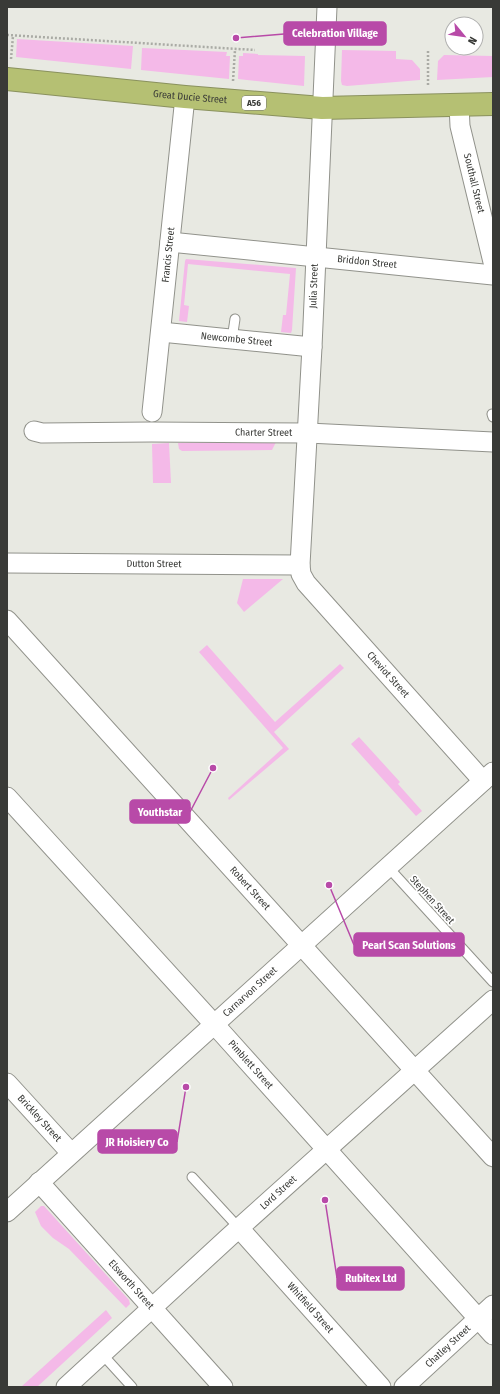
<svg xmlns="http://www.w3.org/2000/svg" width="500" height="1394" viewBox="0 0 500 1394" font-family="'Fira Sans Condensed',sans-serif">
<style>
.green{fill:#f4b9e8}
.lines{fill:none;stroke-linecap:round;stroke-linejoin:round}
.lane-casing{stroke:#91928b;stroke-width:11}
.street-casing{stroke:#91928b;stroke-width:21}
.highway-casing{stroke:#8a915e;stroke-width:24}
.path{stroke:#aaaba5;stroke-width:2.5;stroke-dasharray:2 2;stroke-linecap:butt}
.lane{stroke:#fff;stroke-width:9}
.street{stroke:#fff;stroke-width:19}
.highway{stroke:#b5c073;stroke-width:22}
.labels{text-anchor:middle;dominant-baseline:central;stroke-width:3.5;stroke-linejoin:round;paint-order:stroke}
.shield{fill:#fff;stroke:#747573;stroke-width:1}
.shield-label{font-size:9px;font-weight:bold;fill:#393a37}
.street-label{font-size:10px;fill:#393a37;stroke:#fff}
.leader{fill:none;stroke:#b84aa8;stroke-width:1.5}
.callout-dot{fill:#b84aa8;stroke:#fff;stroke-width:1.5}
.callout{fill:#b84aa8;stroke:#b84aa8;stroke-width:1.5}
.callout-label{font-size:11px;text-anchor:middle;font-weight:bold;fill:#fff}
</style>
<rect width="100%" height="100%" fill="#e8e9e2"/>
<g class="green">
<path d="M 17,39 L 133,46 L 131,69 L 16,57 Z"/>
<path d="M 142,48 L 227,52 L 226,56 L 230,56 L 229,79 L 141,70 Z"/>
<path d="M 342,50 L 396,51 L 396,59 L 412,60 L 420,69 L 420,80 L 347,86 L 342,85 L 341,81 Z"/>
<path d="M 243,53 L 258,54 L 258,55 L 305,56 L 304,86 L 238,79 L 239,56 L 243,56 Z"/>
<path d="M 444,55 L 493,56 L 493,77 L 437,80 L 438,61 Z"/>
<path d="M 186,259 L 296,268 L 292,330 L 291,333 L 281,332 L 283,315 L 286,315 L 290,274 L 188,264 L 184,305 L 189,306 L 187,322 L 179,321 L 185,261 Z"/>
<path d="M 276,442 L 272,450 L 182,451 L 179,449 L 178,443 Z"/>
<path d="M 169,443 L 171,483 L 153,483 L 152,444 Z"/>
<path d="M 243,579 L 283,579 L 244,612 L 237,603 Z"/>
<path d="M 207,645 L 275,722 L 340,664 L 344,668 L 274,732 L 289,749 L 229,800 L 228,798 L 283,748 L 199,652 Z"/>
<path d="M 359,737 L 400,782 L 398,784 L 422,811 L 416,816 L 351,744 Z"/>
<path d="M 41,1206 L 44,1206 L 129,1300 L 130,1304 L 126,1308 L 69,1249 L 53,1238 L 41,1226 L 35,1212 Z"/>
<path d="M 106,1310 L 112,1318 L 37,1387 L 21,1387 Z"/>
</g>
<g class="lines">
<g class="lane-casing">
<g id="lane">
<path d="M 232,339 L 235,319"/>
<path d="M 492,414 L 493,417"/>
<path d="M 388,867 L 493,982"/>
<path d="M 192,1177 L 239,1228"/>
<path d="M 102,1354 L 132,1387"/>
</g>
</g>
<g class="street-casing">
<g id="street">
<path id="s1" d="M 327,7 L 312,347 L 300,565 L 301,574 L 306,583 L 483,781"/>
<path id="s2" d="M 459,105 L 460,126 L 493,262"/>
<path id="s3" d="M 170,242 L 493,275"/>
<path id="s4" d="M 161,332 L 312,347"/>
<path id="s5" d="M 152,412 L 185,97"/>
<path id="s6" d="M 34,431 L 42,433 L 151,432 L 308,433 L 493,442"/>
<path id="s7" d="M 7,563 L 300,565"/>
<path id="s8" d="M 7,620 L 493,1157"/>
<path id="s9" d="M 7,797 L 223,1034 L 493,1335"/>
<path id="s10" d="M 7,1083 L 71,1153"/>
<path id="s11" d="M 39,1182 L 223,1387"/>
<path id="s12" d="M 7,1212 L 493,772"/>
<path id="s13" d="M 239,1228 L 381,1387"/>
<path id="s14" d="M 66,1387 L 229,1237 L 493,1000"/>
<path id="s15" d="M 404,1387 L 493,1305"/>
</g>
</g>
<g class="highway-casing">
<g id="highway">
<path id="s16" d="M 7,79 L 185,97 L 322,108 L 493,104"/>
</g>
</g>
<g class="path">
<path d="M 7,35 L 255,50"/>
<path d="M 11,59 L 13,36"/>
<path d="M 233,81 L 235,50"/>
<path d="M 428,85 L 428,50"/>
</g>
<use href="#lane" class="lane"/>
<use href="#street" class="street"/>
<use href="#highway" class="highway"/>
</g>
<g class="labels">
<rect class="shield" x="242" y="96" width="24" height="14" rx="3"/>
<g class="shield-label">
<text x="254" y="103">A56</text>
</g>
<g class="street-label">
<text stroke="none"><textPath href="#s16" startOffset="184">Great Ducie Street</textPath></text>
<text stroke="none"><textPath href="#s2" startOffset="80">Southall Street</textPath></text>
<text stroke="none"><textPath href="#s5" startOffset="158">Francis Street</textPath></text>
<text stroke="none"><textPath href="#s3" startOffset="198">Briddon Street</textPath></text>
<text transform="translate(314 286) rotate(-88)">Julia Street</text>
<text stroke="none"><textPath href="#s4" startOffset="76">Newcombe Street</textPath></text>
<text stroke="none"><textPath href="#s6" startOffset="230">Charter Street</textPath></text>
<text stroke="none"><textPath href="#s7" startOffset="147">Dutton Street</textPath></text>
<text stroke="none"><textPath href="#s1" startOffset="701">Cheviot Street</textPath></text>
<text stroke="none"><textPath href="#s8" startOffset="362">Robert Street</textPath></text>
<text transform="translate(432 900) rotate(48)">Stephen Street</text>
<text stroke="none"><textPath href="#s12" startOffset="328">Carnarvon Street</textPath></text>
<text stroke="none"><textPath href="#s9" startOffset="362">Pimblett Street</textPath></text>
<text stroke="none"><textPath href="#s10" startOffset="48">Brickley Street</textPath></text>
<text stroke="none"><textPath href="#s14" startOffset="288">Lord Street</textPath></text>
<text stroke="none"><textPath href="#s11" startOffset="138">Elsworth Street</textPath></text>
<text stroke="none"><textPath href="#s13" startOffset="107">Whitfield Street</textPath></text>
<text stroke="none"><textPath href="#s15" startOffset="60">Chatley Street</textPath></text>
</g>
</g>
<path class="leader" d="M236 38L284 34M213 768L190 812M329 885L354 945M186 1087L177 1142M325 1200L337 1278"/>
<g class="callout-dot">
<circle cx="236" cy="38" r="4"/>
<circle cx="213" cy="768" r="4"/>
<circle cx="329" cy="885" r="4"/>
<circle cx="186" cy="1087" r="4"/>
<circle cx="325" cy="1200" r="4"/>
</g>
<g class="callout">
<rect x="284" y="22" width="102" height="23" rx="4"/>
<rect x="130" y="800" width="60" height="23" rx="4"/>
<rect x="354" y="933" width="110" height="23" rx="4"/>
<rect x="98" y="1130" width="79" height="23" rx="4"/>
<rect x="337" y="1267" width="67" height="23" rx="4"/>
</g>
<g class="callout-label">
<text x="335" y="37">Celebration Village</text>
<text x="160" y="816">Youthstar</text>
<text x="409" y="949">Pearl Scan Solutions</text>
<text x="137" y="1146">JR Hoisiery Co</text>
<text x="371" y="1282">Rubitex Ltd</text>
</g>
<rect width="500" height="1394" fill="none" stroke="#393a37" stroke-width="16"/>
<g transform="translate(464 36) rotate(119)"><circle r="19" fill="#ffffff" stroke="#b0b0af"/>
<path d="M0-3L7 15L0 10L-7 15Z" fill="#b84aa8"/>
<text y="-6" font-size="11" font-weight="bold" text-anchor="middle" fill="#393a37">N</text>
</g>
</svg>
